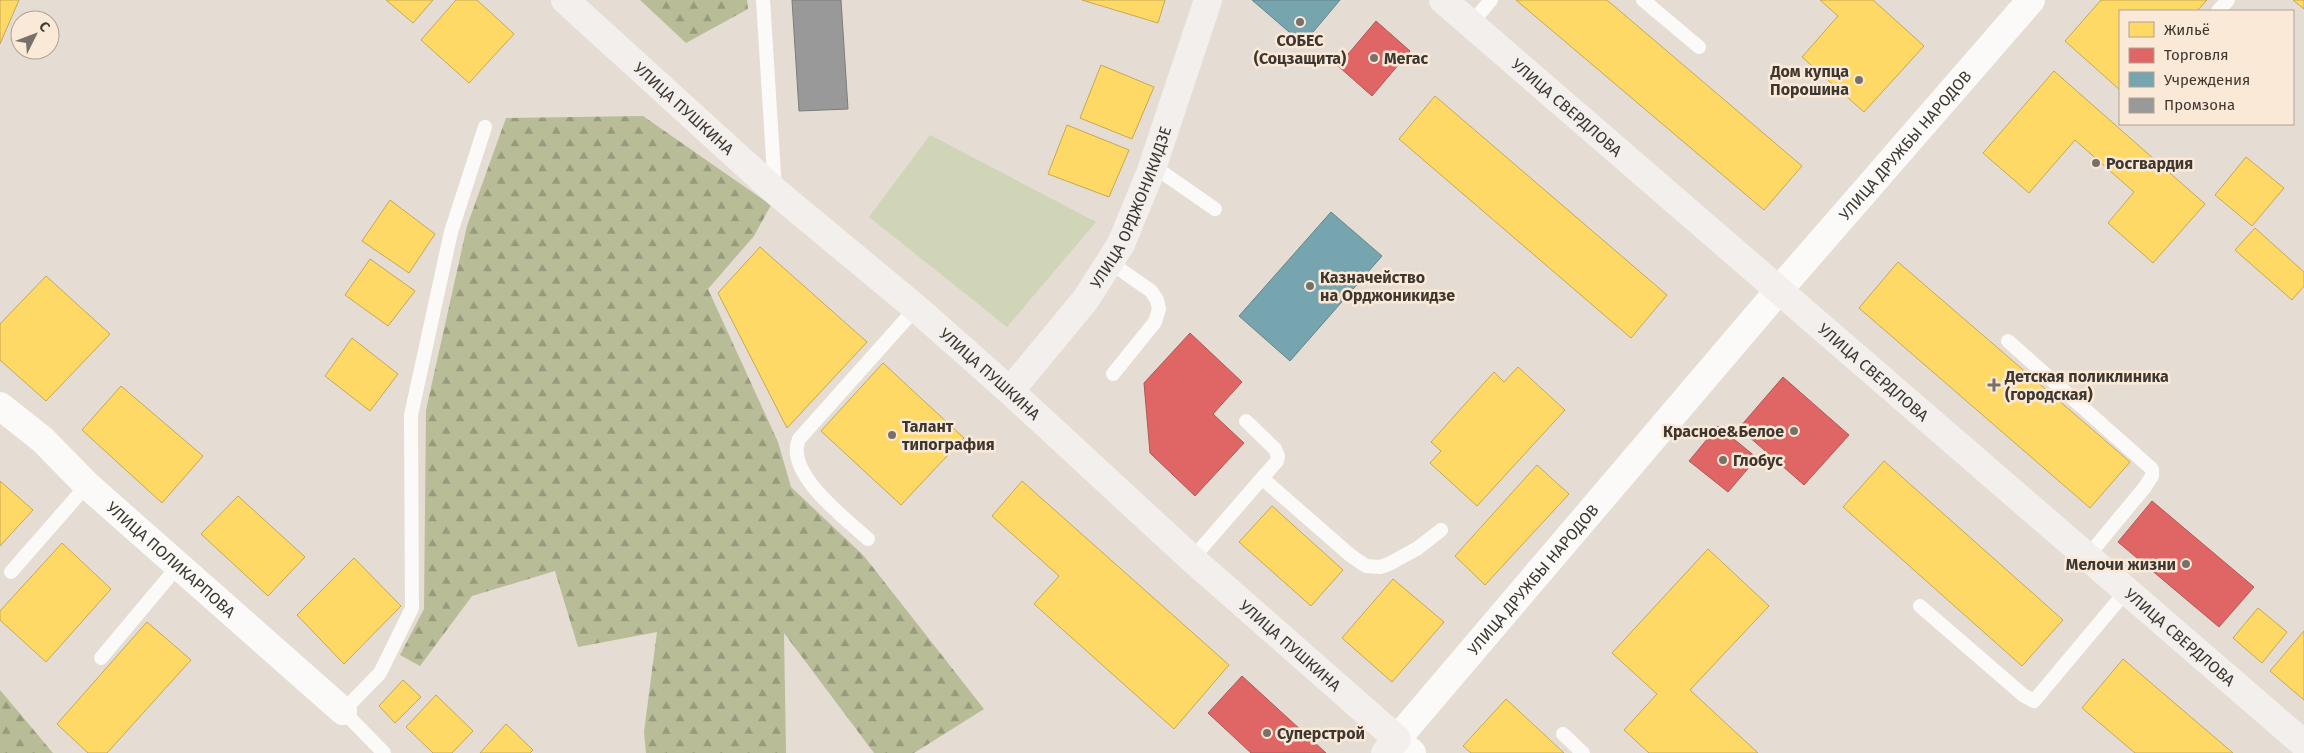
<svg xmlns="http://www.w3.org/2000/svg" width="2304" height="753" viewBox="0 0 2304 753" font-family="'Fira Sans',sans-serif">
<style>
.green{fill:#d1d5b7}
.forest{fill:url(#forest-firs)}
.homes{fill:#ffd966;stroke:#c5a856}
.shops{fill:#e06666;stroke:#af5856}
.public{fill:#76a5af;stroke:#658489}
.industry{fill:#999;stroke:#7d7c7a}
.lines{fill:none;stroke-linecap:round;stroke-linejoin:round}
.lane{stroke:#fbfaf8;stroke-width:14}
.street{stroke:#fbfaf8;stroke-width:28}
.secondary{stroke:#f3efec;stroke-width:28}
.poi-dot{fill:#787169;stroke:#fbe9d8;stroke-width:2}
.labels{text-anchor:middle;dominant-baseline:central;stroke-width:5;stroke-linejoin:round;paint-order:stroke}
.poi-label{font-size:16px;font-weight:bold;fill:#3d3730;stroke:#fbe9d8;text-anchor:start}
.street-label{font-size:16px;fill:#3d3730;stroke:#fbe9d8}
</style>
<defs>
<pattern id="forest-firs" width="22" height="20" patternUnits="userSpaceOnUse" patternTransform="scale(1.25)"><rect width="22" height="20" fill="#b8bd97"/><path d="M5 1l3.5 6h-7zM16 11l3.5 6h-7z" fill="#979a7c"/></pattern>
</defs>
<rect width="100%" height="100%" fill="#e5dcd3"/>
<path class="green" d="M 930,135 L 1096,222 L 1007,327 L 869,217 Z"/>
<g class="forest">
<path d="M 640,0 L 747,0 L 748,9 L 686,43 Z"/>
<path d="M 643,116 L 771,205 L 754,236 L 708,289 L 778,442 L 791,487 L 864,556 L 984,709 L 914,753 L 874,753 L 784,633 L 786,753 L 646,753 L 644,732 L 657,632 L 578,647 L 555,571 L 472,596 L 420,666 L 400,655 L 424,609 L 426,410 L 467,226 L 506,118 Z"/>
<path d="M 0,690 L 53,753 L 0,753 Z"/>
</g>
<g class="homes">
<path d="M 0,0 L 19,0 L 0,44 Z"/>
<path d="M 386,0 L 433,0 L 413,23 Z"/>
<path d="M 456,0 L 477,0 L 514,34 L 469,83 L 421,40 Z"/>
<path d="M 1082,0 L 1165,0 L 1158,23 Z"/>
<path d="M 1516,0 L 1607,0 L 1802,166 L 1764,210 Z"/>
<path d="M 1820,0 L 1873,0 L 1924,46 L 1864,112 L 1802,57 L 1838,16 Z"/>
<path d="M 2101,0 L 2207,0 L 2197,11 L 2120,11 L 2120,90 L 2065,41 Z"/>
<path d="M 2293,0 L 2304,0 L 2304,9 Z"/>
<path d="M 1101,65 L 1154,87 L 1132,139 L 1080,118 Z"/>
<path d="M 2054,71 L 2205,204 L 2153,263 L 2108,223 L 2134,192 L 2075,140 L 2029,193 L 1983,153 Z"/>
<path d="M 1435,96 L 1667,295 L 1631,338 L 1399,139 Z"/>
<path d="M 1067,125 L 1129,150 L 1109,197 L 1048,174 Z"/>
<path d="M 2246,157 L 2284,188 L 2252,226 L 2215,195 Z"/>
<path d="M 390,200 L 435,234 L 409,273 L 362,241 Z"/>
<path d="M 2255,228 L 2304,272 L 2304,286 L 2292,300 L 2235,250 Z"/>
<path d="M 760,247 L 867,342 L 787,428 L 718,293 Z"/>
<path d="M 370,259 L 415,291 L 388,326 L 345,295 Z"/>
<path d="M 1898,262 L 2130,462 L 2090,508 L 1859,308 Z"/>
<path d="M 46,276 L 110,334 L 46,401 L 0,360 L 0,324 Z"/>
<path d="M 352,338 L 398,374 L 370,411 L 325,376 Z"/>
<path d="M 883,363 L 964,438 L 901,505 L 821,431 Z"/>
<path d="M 1518,367 L 1565,410 L 1477,506 L 1430,463 L 1441,451 L 1431,442 L 1494,372 L 1504,382 Z"/>
<path d="M 121,386 L 203,456 L 162,503 L 82,430 Z"/>
<path d="M 1884,461 L 2063,620 L 2022,666 L 1843,507 Z"/>
<path d="M 1537,465 L 1569,494 L 1485,585 L 1455,556 Z"/>
<path d="M 0,481 L 33,510 L 0,546 Z"/>
<path d="M 1022,481 L 1229,665 L 1174,729 L 1034,604 L 1059,576 L 992,516 Z"/>
<path d="M 238,496 L 305,557 L 268,596 L 201,534 Z"/>
<path d="M 1272,506 L 1343,570 L 1311,606 L 1239,542 Z"/>
<path d="M 62,543 L 111,589 L 46,662 L 0,620 L 0,611 Z"/>
<path d="M 1708,549 L 1769,606 L 1690,690 L 1758,753 L 1649,753 L 1624,730 L 1657,694 L 1612,653 Z"/>
<path d="M 354,558 L 401,606 L 344,664 L 297,615 Z"/>
<path d="M 1393,579 L 1444,622 L 1392,682 L 1342,638 Z"/>
<path d="M 2258,608 L 2287,632 L 2262,663 L 2233,638 Z"/>
<path d="M 147,622 L 191,660 L 107,753 L 88,753 L 57,724 Z"/>
<path d="M 2304,631 L 2304,700 L 2270,671 Z"/>
<path d="M 2123,659 L 2233,753 L 2135,753 L 2082,708 Z"/>
<path d="M 403,680 L 421,697 L 395,723 L 379,706 Z"/>
<path d="M 436,695 L 473,731 L 452,753 L 433,753 L 406,727 Z"/>
<path d="M 1506,699 L 1564,753 L 1471,753 L 1463,746 Z"/>
<path d="M 506,724 L 533,750 L 530,753 L 480,753 Z"/>
</g>
<g class="shops">
<path d="M 1376,21 L 1410,51 L 1372,96 L 1338,66 Z"/>
<path d="M 1190,333 L 1242,382 L 1213,414 L 1244,443 L 1195,496 L 1150,453 L 1144,383 Z"/>
<path d="M 1783,377 L 1849,435 L 1804,485 L 1739,428 Z"/>
<path d="M 1718,426 L 1757,458 L 1728,492 L 1689,461 Z"/>
<path d="M 2152,501 L 2254,587 L 2219,627 L 2118,542 Z"/>
<path d="M 1242,676 L 1326,753 L 1251,753 L 1208,713 Z"/>
</g>
<g class="public">
<path d="M 1252,0 L 1340,0 L 1303,44 Z"/>
<path d="M 1331,212 L 1382,256 L 1290,361 L 1239,316 Z"/>
</g>
<path class="industry" d="M 792,0 L 841,0 L 848,109 L 799,111 Z"/>
<g class="lines">
<g class="lane">
<path d="M 763,0 L 775,190"/>
<path d="M 1643,0 L 1699,47"/>
<path d="M 2218,11 L 2228,0"/>
<path d="M 1471,24 L 1491,0"/>
<path d="M 1153,166 L 1215,209"/>
<path d="M 1111,263 L 1151,291 L 1157,300 L 1159,309 L 1155,322 L 1113,374"/>
<path d="M 2008,341 L 2152,469 L 2152,476 L 2145,487 L 2087,557"/>
<path d="M 1263,479 L 1350,555 L 1366,566 L 1380,567 L 1389,564 L 1418,548 L 1441,530"/>
<path d="M 868,539 C 846,519 784,473 799,439 L 916,308"/>
<path d="M 1192,559 L 1277,461 L 1278,456 L 1275,449 L 1246,421"/>
<path d="M 11,572 L 87,485"/>
<path d="M 1920,606 L 2023,695 L 2034,701 L 2127,590"/>
<path d="M 101,658 L 178,566"/>
<path d="M 1563,734 L 1583,753"/>
<path d="M 384,753 L 343,711 L 380,673 L 412,608 L 411,415 L 451,232 L 485,127"/>
</g>
<g class="street">
<path id="s1" d="M 0,406 L 43,440 L 87,485 L 343,711"/>
<path id="s2" d="M 1412,753 L 1397,739 L 1779,290 L 2031,0"/>
</g>
<g class="secondary">
<path id="s3" d="M 565,0 L 775,191 L 916,308 L 1010,391 L 1192,559 L 1397,739 L 1385,753"/>
<path id="s4" d="M 1443,0 L 2304,744"/>
<path id="s5" d="M 1010,391 L 1086,299 L 1121,244 L 1151,171 L 1208,0"/>
</g>
</g>
<g class="poi-dot">
<circle cx="1300" cy="22" r="5"/>
<circle cx="1374" cy="58" r="5"/>
<circle cx="1859" cy="80" r="5"/>
<circle cx="2096" cy="163" r="5"/>
<circle cx="1310" cy="286" r="5"/>
<path d="M1991.5 377.5h5v5h5v5h-5v5h-5v-5h-5v-5h5z"/>
<circle cx="1794" cy="431" r="5"/>
<circle cx="892" cy="435" r="5"/>
<circle cx="1723" cy="460" r="5"/>
<circle cx="2186" cy="564" r="5"/>
<circle cx="1267" cy="733" r="5"/>
</g>
<g class="labels">
<g class="poi-label">
<text x="1300" y="40" text-anchor="middle">СОБЕС<tspan x="1300" dy="18">(Соцзащита)</tspan></text>
<text x="1384" y="58">Мегас</text>
<text x="1849" y="71" text-anchor="end">Дом купца<tspan x="1849" dy="18">Порошина</tspan></text>
<text x="2106" y="163">Росгвардия</text>
<text x="1320" y="277">Казначейство<tspan x="1320" dy="18">на Орджоникидзе</tspan></text>
<text x="2005" y="376">Детская поликлиника<tspan x="2005" dy="18">(городская)</tspan></text>
<text x="902" y="426">Талант<tspan x="902" dy="18">типография</tspan></text>
<text x="1784" y="431" text-anchor="end">Красное&amp;Белое</text>
<text x="1733" y="460">Глобус</text>
<text x="2176" y="564" text-anchor="end">Мелочи жизни</text>
<text x="1277" y="733">Суперстрой</text>
</g>
<g class="street-label">
<text stroke="none"><textPath href="#s4" startOffset="164">УЛИЦА СВЕРДЛОВА</textPath></text>
<text stroke="none"><textPath href="#s3" startOffset="161">УЛИЦА ПУШКИНА</textPath></text>
<text stroke="none"><textPath href="#s2" startOffset="802">УЛИЦА ДРУЖБЫ НАРОДОВ</textPath></text>
<text stroke="none"><textPath href="#s5" startOffset="222">УЛИЦА ОРДЖОНИКИДЗЕ</textPath></text>
<text stroke="none"><textPath href="#s4" startOffset="569">УЛИЦА СВЕРДЛОВА</textPath></text>
<text stroke="none"><textPath href="#s3" startOffset="566">УЛИЦА ПУШКИНА</textPath></text>
<text stroke="none"><textPath href="#s1" startOffset="230">УЛИЦА ПОЛИКАРПОВА</textPath></text>
<text stroke="none"><textPath href="#s2" startOffset="230">УЛИЦА ДРУЖБЫ НАРОДОВ</textPath></text>
<text stroke="none"><textPath href="#s4" startOffset="974">УЛИЦА СВЕРДЛОВА</textPath></text>
<text stroke="none"><textPath href="#s3" startOffset="971">УЛИЦА ПУШКИНА</textPath></text>
</g>
</g>
<rect x="2119" y="10" width="175" height="115" fill="#fbe9d8" stroke="#afa295"/>
<rect x="2129" y="22" width="25" height="15" fill="#ffd966" stroke="#afa295"/>
<text x="2164" y="35" font-size="15" fill="#3d3730">Жильё</text>
<rect x="2129" y="48" width="25" height="15" fill="#e06666" stroke="#afa295"/>
<text x="2164" y="60" font-size="15" fill="#3d3730">Торговля</text>
<rect x="2129" y="72" width="25" height="15" fill="#76a5af" stroke="#afa295"/>
<text x="2164" y="85" font-size="15" fill="#3d3730">Учреждения</text>
<rect x="2129" y="98" width="25" height="15" fill="#999999" stroke="#afa295"/>
<text x="2164" y="110" font-size="15" fill="#3d3730">Промзона</text>
<g transform="translate(35 35) rotate(48)"><circle r="24" fill="#fbe9d8" stroke="#afa295"/>
<path d="M0-4L9 19L0 12L-9 19Z" fill="#787169"/>
<text y="-8" font-size="14" font-weight="bold" text-anchor="middle" fill="#3d3730">С</text>
</g>
</svg>
